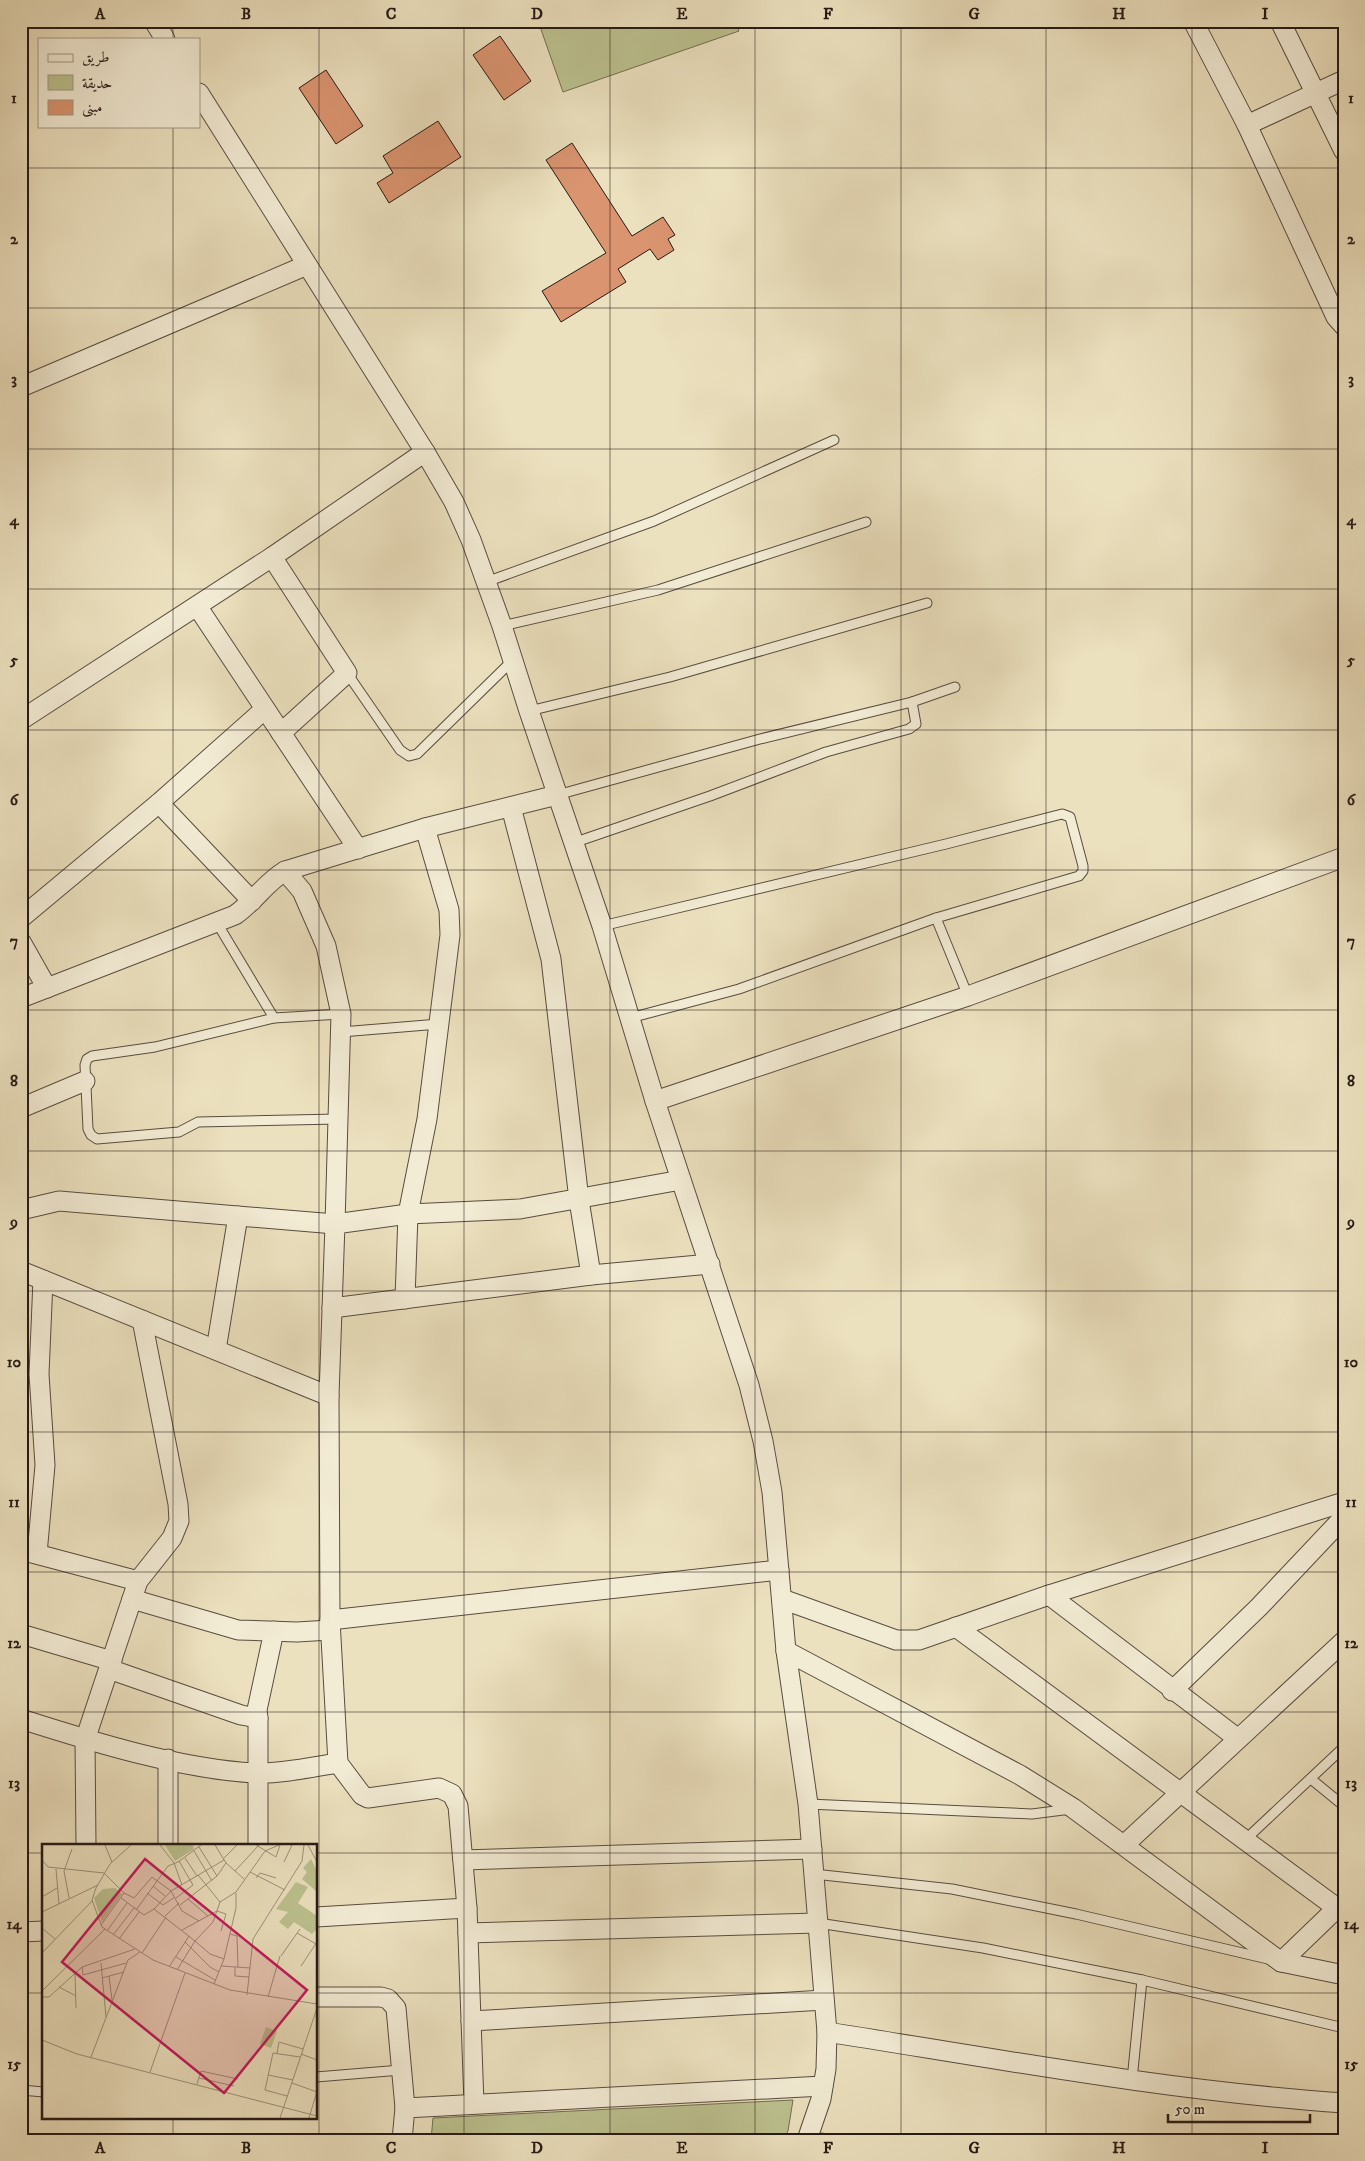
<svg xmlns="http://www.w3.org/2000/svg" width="1365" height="2161" viewBox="0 0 1365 2161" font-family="'IM FELL DW Pica',Amiri,serif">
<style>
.green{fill:#bcc18f;stroke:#716e52}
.building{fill:#da9470;stroke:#261a15}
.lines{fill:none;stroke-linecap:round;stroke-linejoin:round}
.lane-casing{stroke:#584c40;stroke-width:11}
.street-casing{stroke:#584c40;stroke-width:21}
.lane{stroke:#f3ecd5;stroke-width:9}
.street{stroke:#f3ecd5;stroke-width:19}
.grid{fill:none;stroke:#261a15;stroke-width:1;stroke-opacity:0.55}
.inset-road{fill:none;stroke:#9d917b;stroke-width:1}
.view{fill:#c2185b;fill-opacity:0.15;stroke:#c2185b;stroke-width:2.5}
.inset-edge{fill:none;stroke:#261a15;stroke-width:2.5}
.neatline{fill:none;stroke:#261a15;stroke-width:2}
.grid-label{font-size:16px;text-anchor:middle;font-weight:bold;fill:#261a15}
</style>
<rect width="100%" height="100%" fill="#ece1bf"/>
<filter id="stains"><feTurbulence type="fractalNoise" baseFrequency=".004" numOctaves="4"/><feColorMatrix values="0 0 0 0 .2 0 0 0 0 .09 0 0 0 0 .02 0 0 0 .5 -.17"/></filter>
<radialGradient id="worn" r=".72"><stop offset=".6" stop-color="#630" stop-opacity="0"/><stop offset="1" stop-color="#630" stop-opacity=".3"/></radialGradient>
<g class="green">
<path d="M 538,21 L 735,21 L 739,31 L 563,92 Z"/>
<path d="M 793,2100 L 788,2131 L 783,2140 L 431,2140 L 433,2118 Z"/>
</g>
<g class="building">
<path d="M 500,36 L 531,81 L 504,100 L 473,55 Z"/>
<path d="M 326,70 L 363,126 L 336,144 L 299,88 Z"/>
<path d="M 438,121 L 461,157 L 389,203 L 377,183 L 393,173 L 383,156 Z"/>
<path d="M 572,143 L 632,236 L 663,217 L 675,235 L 668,239 L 674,250 L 658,260 L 650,249 L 618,269 L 626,282 L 561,322 L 542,291 L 606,253 L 546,160 Z"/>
</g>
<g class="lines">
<g class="lane-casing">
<g id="lane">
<path d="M 486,582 L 654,521 L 834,440"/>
<path d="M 502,626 L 658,590 L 866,522"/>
<path d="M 347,673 L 400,750 L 409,756 L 417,754 L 513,660"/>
<path d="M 529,711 L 670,677 L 927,603"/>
<path d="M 557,795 L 760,739 L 912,702 L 955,687"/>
<path d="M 573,843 L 710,796 L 826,752 L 909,729 L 916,724 L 912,702"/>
<path d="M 936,918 L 968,996"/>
<path d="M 217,923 L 274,1018"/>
<path d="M 602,926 L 946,844 L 1062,814 L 1070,817 L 1083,866 L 1083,871 L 1079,876 L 936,918 L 739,989 L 630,1018"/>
<path d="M 341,1032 L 439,1024"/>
<path d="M 338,1119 L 198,1122 L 179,1132 L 97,1139 L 91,1135 L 88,1129 L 85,1065 L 87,1059 L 92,1056 L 155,1047 L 274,1018 L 341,1014"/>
<path d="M 1311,1779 L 1344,1806"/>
<path d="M 808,1804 L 1032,1814 L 1071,1809"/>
<path d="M 1245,1840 L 1344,1747"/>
<path d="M 814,1874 L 952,1889 L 1076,1914 L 1268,1959"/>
<path d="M 818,1923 L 983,1948 L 1142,1980 L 1132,2080"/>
<path d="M 1142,1980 L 1344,2028"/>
<path d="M 316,2077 L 401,2070"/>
<path d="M 21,2090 L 44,2092"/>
<path d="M 809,2137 L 841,2140"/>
</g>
</g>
<g class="street-casing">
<g id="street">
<path d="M 154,21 L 165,39"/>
<path d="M 1193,21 L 1247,125 L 1336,317 L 1344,326"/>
<path d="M 1280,21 L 1344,151"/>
<path d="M 199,93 L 425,452 L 454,502 L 471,540 L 502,626 L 529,711 L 602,926 L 655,1101 L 749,1385 L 763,1441 L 772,1492 L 786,1651 L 808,1804 L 827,2032 L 826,2069 L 821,2099 L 807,2140"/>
<path d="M 1247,125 L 1344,80"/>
<path d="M 21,387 L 307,265"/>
<path d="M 272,557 L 347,673 L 281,733"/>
<path d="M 197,606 L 358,849"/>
<path d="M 21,720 L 272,557 L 425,452"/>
<path d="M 159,803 L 252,901"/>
<path d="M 511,807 L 551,959 L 579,1200 L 591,1275"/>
<path d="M 21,918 L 159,803 L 265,709"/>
<path d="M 21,942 L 47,988"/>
<path d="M 21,998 L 235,915 C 254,902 266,882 285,871 L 425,828 L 557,795"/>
<path d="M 655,1101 L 968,996 L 1344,857"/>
<path d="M 21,1108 L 85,1081"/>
<path d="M 21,1210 L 59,1201 L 335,1224 L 341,1014 L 326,946 L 302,891 L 285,871"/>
<path d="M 21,1271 L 329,1396"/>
<path d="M 405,1299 L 408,1214 L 427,1119 L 450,935 L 449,910 L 425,828"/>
<path d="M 332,1308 L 591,1275 L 710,1264"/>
<path d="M 216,1350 L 238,1216"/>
<path d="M 21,1550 L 138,1581"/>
<path d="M 37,1554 L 45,1465 L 39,1374 L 43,1280"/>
<path d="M 1049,1595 L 1237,1738"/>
<path d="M 132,1599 L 238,1630 L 297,1632 L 330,1630"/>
<path d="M 782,1599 L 896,1640 L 919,1640 L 1049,1595 L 1344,1502"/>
<path d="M 330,1620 L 779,1570"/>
<path d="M 956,1627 L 1337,1908 L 1281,1962"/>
<path d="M 21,1634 L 112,1661"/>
<path d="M 786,1651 L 1020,1775 L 1073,1808 L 1281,1962 L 1344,1975"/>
<path d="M 109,1669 L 241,1715 L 258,1718 L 258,1845"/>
<path d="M 1172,1691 L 1259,1607 L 1344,1517"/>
<path d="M 258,1718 L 257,1710 L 274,1631"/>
<path d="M 21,1719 C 93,1742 180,1769 255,1773 C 282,1774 312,1767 338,1763 L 330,1620 L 329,1396 L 335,1224 L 408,1214 L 520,1209 L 681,1180"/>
<path d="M 338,1763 L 362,1795 L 368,1798 L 439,1788 L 452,1794 L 458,1806 L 467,1908 L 474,2104"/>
<path d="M 86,1845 L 85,1740 L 138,1581 L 172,1538 L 179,1521 L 178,1504 L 142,1320"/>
<path d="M 168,1845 L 168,1759"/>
<path d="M 1124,1845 L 1344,1641"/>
<path d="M 463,1860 L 812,1849"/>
<path d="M 316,1917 L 467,1908"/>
<path d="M 21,1932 L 44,1931"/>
<path d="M 468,1933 L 818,1923"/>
<path d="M 316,1997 L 381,1997 L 388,1999 L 396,2008 L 405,2108"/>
<path d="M 471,2021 L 824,2000"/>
<path d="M 827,2032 C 998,2059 1170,2091 1344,2103"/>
<path d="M 402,2140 L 405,2108 L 823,2086"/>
</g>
</g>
<use href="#lane" class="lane"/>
<use href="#street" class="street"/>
</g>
<path class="grid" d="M 173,21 L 173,39M 319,21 L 319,2140M 464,21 L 464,2140M 610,21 L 610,2140M 755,21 L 755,2140M 901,21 L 901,2140M 1046,21 L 1046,2140M 1192,21 L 1192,2140M 173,126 L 173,1845M 21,168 L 1344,168M 21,308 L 1344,308M 21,449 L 1344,449M 21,589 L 1344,589M 21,730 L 1344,730M 21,870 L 1344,870M 21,1010 L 1344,1010M 21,1151 L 1344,1151M 21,1291 L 1344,1291M 21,1432 L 1344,1432M 21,1572 L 1344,1572M 21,1712 L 1344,1712M 21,1853 L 44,1853M 316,1853 L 1344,1853M 21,1993 L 44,1993M 316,1993 L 1344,1993M 173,2117 L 173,2140"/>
<g transform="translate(42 1844)">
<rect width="275" height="275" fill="#ece1bf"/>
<path d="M 123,1 L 151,1 L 152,5 L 133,17 ZM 269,15 L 275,27 L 275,48 L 260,35 L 265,28 L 261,24 ZM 254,38 L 266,43 L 256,59 L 275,72 L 275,85 L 270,90 L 252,78 L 246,85 L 237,78 L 246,68 L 234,65 ZM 73,44 L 80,50 L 60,78 L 52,54 L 61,45 ZM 224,183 L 235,187 L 229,204 L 218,200 Z" fill="#bcc18f"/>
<path class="inset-road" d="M 63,1 L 70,18M 89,1 L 68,20 L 54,44 L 50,56 L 60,83 L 111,116 L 188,146 L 275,160M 118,1 L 132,19 L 140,41M 173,1 L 184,19 L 202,35M 214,1 L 234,13 L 238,1M 266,1 L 275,18M 152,7 L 170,37M 143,14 L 155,32M 181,15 L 195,1M 0,16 L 6,23 L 62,29 L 82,49 L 59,81M 242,18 L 250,1M 14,25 L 17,60M 193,27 L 217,1M 208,28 L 243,46M 120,29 L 136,43M 156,31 L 178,58M 175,32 L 184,19M 214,34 L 218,29 L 234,34M 111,42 L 123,52M 82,49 L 92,54 L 110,33 L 129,47 L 140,67 L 157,77M 105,49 L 121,61 L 133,53M 0,53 L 15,44M 27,54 L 22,27 L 30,5M 79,54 L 102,71 L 112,65M 134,54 L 151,41 L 137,17M 146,55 L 166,72M 138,61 L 175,32 L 157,3M 94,66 L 126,22 L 136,18 L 159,1M 0,68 L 56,41M 123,72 L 137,59M 0,84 L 13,95M 140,86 L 175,67 L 184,70 L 179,87M 65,87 L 85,59M 255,89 L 274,100M 188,90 L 195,92 L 196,123M 71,91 L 92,64M 77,95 L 97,68M 143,98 L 168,123 L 177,128M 0,109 L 50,57M 100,109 L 124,73M 239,112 L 258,85M 134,113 L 173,136M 182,115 L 168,110 L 153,97 L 171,78 L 178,58 L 194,48 L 223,7 L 237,1M 59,119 L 64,173M 180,122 L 208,124M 259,122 L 275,98M 40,123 L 41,131 L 84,119M 127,123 L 147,92M 193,123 L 193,132 L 207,133M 135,126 L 153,97 L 112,65 L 129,47 L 182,16M 33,130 L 34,164M 67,132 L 70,156M 60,134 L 82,128M 172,140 L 182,115 L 194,64 L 194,49M 17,143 L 34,152M 0,147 L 63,85M 205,151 L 211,95 L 260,17 L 262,1M 0,153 L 7,153 L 40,123 L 93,105M 226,153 L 238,112M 0,196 L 35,210 L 275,272M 235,209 L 237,198 L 261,205M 259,210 L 275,216M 49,213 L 86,116 L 98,108M 108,228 L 143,129M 226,231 L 251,236M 157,234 L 192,242M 250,239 L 275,248M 155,240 L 159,227 L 196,235M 245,252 L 223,246 L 231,209 L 258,213M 238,274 L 275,164M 267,274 L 275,247"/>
<path class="view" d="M 103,15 L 265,146 L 182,249 L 20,118 Z"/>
<rect width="275" height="275" class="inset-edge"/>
</g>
<rect width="1365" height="2161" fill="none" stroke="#ece1bf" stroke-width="55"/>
<rect x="38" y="38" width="162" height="90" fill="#f3ecd5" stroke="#a19888"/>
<rect x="48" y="54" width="25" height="8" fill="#f3ecd5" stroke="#a19888"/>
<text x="82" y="62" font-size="15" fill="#261a15">طريق</text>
<rect x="48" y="75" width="25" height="15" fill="#bcc18f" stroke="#a19888"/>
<text x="82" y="88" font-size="15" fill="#261a15">حديقة</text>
<rect x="48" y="100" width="25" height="15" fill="#da9470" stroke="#a19888"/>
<text x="82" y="112" font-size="15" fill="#261a15">مبنى</text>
<path d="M1168 2114v8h142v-8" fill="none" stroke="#261a15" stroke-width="2.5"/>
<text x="1175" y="2114" font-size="15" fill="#261a15" stroke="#f3ecd5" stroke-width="4" paint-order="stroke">50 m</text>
<rect x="28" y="28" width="1310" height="2106" class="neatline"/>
<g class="grid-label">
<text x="100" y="19">A</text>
<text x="246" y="19">B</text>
<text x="391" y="19">C</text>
<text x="537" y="19">D</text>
<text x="682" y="19">E</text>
<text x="828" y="19">F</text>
<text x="974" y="19">G</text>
<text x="1119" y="19">H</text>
<text x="1265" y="19">I</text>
<text x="14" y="103">1</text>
<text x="1351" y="103">1</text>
<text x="14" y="244">2</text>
<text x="1351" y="244">2</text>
<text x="14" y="384">3</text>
<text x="1351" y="384">3</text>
<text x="14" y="525">4</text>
<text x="1351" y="525">4</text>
<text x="14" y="665">5</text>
<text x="1351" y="665">5</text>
<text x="14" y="805">6</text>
<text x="1351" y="805">6</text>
<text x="14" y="946">7</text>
<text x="1351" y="946">7</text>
<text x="14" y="1086">8</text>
<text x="1351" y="1086">8</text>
<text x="14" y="1227">9</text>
<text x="1351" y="1227">9</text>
<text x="14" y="1367">10</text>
<text x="1351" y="1367">10</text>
<text x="14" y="1507">11</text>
<text x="1351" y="1507">11</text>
<text x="14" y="1648">12</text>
<text x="1351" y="1648">12</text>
<text x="14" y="1788">13</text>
<text x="1351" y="1788">13</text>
<text x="14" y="1929">14</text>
<text x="1351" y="1929">14</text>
<text x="14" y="2069">15</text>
<text x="1351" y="2069">15</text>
<text x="100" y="2153">A</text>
<text x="246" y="2153">B</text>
<text x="391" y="2153">C</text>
<text x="537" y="2153">D</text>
<text x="682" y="2153">E</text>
<text x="828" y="2153">F</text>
<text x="974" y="2153">G</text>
<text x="1119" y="2153">H</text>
<text x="1265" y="2153">I</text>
</g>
<rect width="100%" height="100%" filter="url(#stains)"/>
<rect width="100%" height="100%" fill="url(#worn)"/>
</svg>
